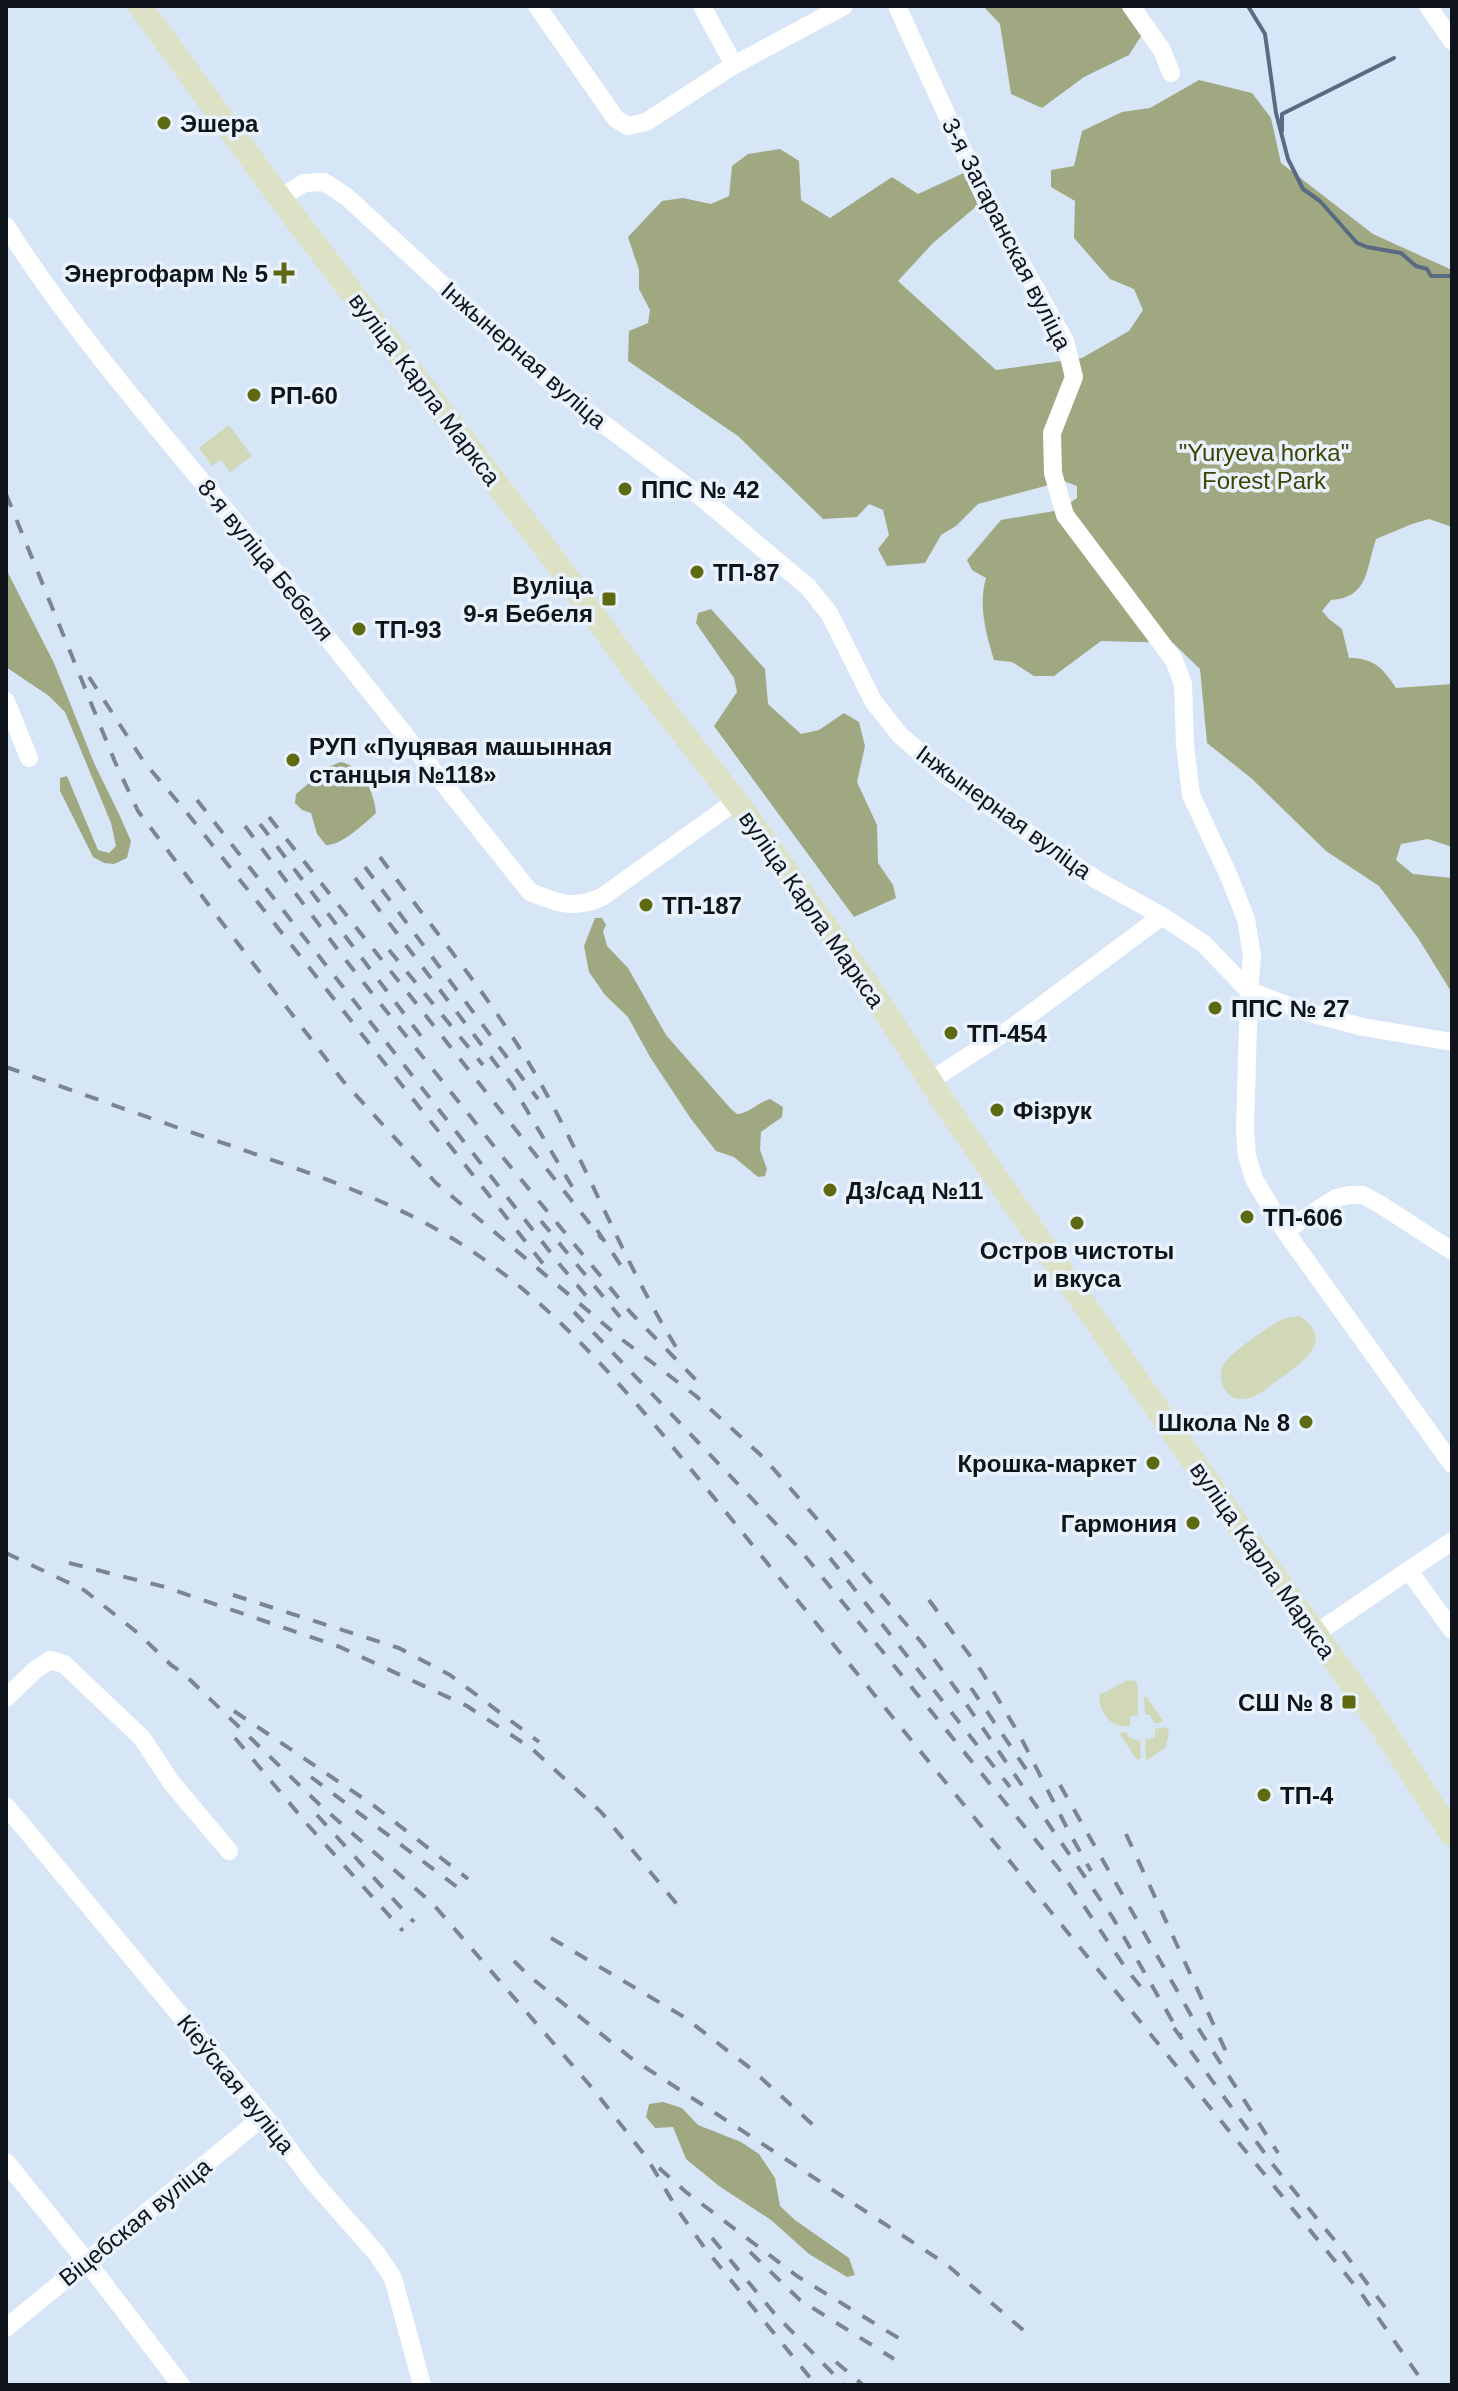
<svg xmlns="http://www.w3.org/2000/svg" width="1458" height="2391" viewBox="0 0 1458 2391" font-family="Helvetica,sans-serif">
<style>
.green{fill:#d0d8b7}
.forest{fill:#9fa881}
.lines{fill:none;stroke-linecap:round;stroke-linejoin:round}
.stream{stroke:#586b82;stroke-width:4}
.minor{stroke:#fff;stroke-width:18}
.secondary{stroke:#dde2c6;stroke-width:24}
.rail{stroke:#7a8591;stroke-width:4;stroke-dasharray:14 14;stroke-linecap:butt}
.poi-dot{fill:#5d6a12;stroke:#e9f2fd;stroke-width:3}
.labels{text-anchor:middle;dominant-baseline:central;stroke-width:7;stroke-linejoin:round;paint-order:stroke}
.poi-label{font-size:24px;font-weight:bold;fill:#0f141a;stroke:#e9f2fd;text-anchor:start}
.street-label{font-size:24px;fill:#0f141a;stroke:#e9f2fd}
.park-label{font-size:24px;fill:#3c4502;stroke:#e9f2fd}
</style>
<rect width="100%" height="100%" fill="#d7e6f7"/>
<g class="green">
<path d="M 229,425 L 252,456 L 230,472 L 221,460 L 212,466 L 199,448 Z"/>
<path d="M 1299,1316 C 1338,1340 1299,1365 1278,1380 C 1267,1388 1255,1400 1240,1399 C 1234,1399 1229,1395 1225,1390 C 1221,1383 1219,1373 1223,1366 C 1227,1355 1269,1326 1281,1320 C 1286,1317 1293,1317 1299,1316 Z"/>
<path d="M 1128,1680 L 1136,1681 L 1138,1688 L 1138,1716 L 1130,1716 L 1130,1726 C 1112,1729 1099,1713 1099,1695 Z"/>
<path d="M 1144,1697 L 1147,1697 L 1163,1721 L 1160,1723 L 1154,1723 L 1150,1715 L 1145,1715 Z"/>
<path d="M 1166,1727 L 1169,1732 L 1166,1747 L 1146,1761 L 1145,1739 L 1155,1738 L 1155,1729 Z"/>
<path d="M 1127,1732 L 1128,1737 L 1140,1741 L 1141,1758 L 1137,1760 L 1121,1736 L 1120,1733 Z"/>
</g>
<g class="forest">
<path d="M 983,6 L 1124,6 L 1143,33 L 1129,55 L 1084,77 L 1042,108 L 1011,94 L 1000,24 Z"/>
<path d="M 1199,80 L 1252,93 L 1271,118 L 1281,163 L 1373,234 L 1452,270 L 1452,527 L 1429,519 L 1412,524 L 1376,539 C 1366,568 1369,598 1331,600 L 1322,611 L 1329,619 L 1342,629 L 1349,658 C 1374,658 1383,668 1396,688 L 1452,684 L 1452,847 L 1428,839 L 1401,844 L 1396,860 L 1413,874 L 1452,878 L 1452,993 L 1418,938 L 1379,886 L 1326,851 L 1251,778 L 1207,743 L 1200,669 L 1173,643 L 1101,641 L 1054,676 L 1034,676 L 1012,662 L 994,660 C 986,634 978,605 986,578 L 972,570 L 967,560 L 1001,520 L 1060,510 L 1077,498 L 1077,486 L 1064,481 L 978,504 L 956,526 L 941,535 L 925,563 L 887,566 L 878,549 L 889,535 L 883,510 L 869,504 L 857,517 L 823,519 L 738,436 L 628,361 L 629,331 L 648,323 L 650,310 L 639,289 L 639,270 L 628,237 L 662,201 L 683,198 L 711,204 L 729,196 L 732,166 L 748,154 L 780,149 L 799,161 L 801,200 L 830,218 L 892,177 L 918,194 L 968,171 L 978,205 L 933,243 L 898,281 L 996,370 L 1082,358 L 1129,331 L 1143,310 L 1134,289 L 1110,279 L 1074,238 L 1075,201 L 1051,187 L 1051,170 L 1074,166 L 1082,131 L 1122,112 L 1150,108 Z"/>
<path d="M 6,569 L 54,663 L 94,763 L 119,814 L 131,841 L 127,858 L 114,864 L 104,863 L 93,857 L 60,791 L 60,778 L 67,776 L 98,850 L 109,853 L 116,846 L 111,823 L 65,712 L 49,696 L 6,667 Z"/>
<path d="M 711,609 L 765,669 L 768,704 L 801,734 L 819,730 L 844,713 L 859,722 L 865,746 L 857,782 L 877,825 L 878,863 L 893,885 L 896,898 L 854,917 L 714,726 L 737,692 L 734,678 L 696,623 L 698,613 Z"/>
<path d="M 341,762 C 363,767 374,792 376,813 C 365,823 341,846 326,845 L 317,834 L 311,813 L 302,810 L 295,803 L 296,794 L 328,767 Z"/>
<path d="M 595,918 L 602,918 L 606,925 L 603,931 L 607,946 L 628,968 L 666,1035 L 731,1109 L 737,1114 C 750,1113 758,1102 770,1099 L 783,1107 L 782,1117 L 761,1132 L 760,1150 L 767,1169 L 765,1176 L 758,1177 L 734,1157 L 716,1151 L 691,1119 L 650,1057 L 628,1017 L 605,995 L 589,972 L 584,946 Z"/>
<path d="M 663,2102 L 682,2108 L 698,2125 L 741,2142 L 759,2154 L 775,2178 L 780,2206 L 795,2220 L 849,2258 L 855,2275 L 847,2277 L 809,2254 L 771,2220 L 719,2186 L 686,2159 L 673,2127 L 655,2128 L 646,2117 L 649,2104 Z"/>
</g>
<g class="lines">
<g class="stream">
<path d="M 1248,6 L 1265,34 L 1276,113 L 1288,159 L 1303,189 L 1320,201 L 1357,243 L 1367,247 L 1401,253 L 1416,266 L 1427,269 L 1431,276 L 1452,276"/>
<path d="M 1282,131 L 1282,114 L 1394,58"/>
</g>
<g class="minor">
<path d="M 537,6 L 616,119 L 628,126 L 646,122 L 734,65 L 844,6"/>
<path d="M 702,6 L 734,65"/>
<path d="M 897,6 L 987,203 L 1065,341 L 1074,377 L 1052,433 L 1053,473 L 1065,515 L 1174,660 L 1183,684 L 1185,745 L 1191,795 L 1228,874 L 1246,919 L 1252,956 L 1249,991 L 1306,1012 L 1363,1027 L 1452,1042"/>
<path d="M 1131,6 L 1162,50 L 1171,73"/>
<path d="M 1428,6 L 1452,41"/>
<path d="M 280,198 L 304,183 L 324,182 L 347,197 L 511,348 L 574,402 L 700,496 L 808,587 L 829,613 L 873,701 L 900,735 L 947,776 L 1018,826 L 1097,880 L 1162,916 L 1204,944 L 1249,991 L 1245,1130 L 1247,1156 L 1254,1179 L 1285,1231 L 1452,1464"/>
<path d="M 6,226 C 72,330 154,423 232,518 C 332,642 431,767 530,892 C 558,903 573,910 602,897 L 736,801"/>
<path d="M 6,701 L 29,758"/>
<path d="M 930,1081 L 1013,1027 L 1162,916"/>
<path d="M 1285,1231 L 1336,1198 L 1349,1195 L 1363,1195 L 1381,1205 L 1452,1251"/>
<path d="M 1409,1571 L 1452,1630"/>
<path d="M 1315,1634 L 1452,1541"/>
<path d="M 6,1698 L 35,1670 L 50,1660 L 64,1664 L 142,1738 L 171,1782 L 229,1851"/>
<path d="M 6,1806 L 264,2116 L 311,2179 L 377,2254 L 393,2278 L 422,2385"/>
<path d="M 6,2162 L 87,2262 L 181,2385"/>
<path d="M 6,2328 L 264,2116"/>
</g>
<path class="secondary" d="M 140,6 L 280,198 L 555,561 L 635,672 L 736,801 L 871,990 L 949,1110 L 1242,1531 L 1376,1718 L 1452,1835"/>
<g class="rail">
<path d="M 6,494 L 115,762 L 138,811 L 220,920 L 343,1081 L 436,1183 L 624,1341 L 696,1396 L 764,1458 L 823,1526 L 922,1643 L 956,1689 L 1113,1918 L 1181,2036"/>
<path d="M 89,677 L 144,762 L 184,809 L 544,1265"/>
<path d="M 197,800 L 561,1266 L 588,1298"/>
<path d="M 269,817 L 602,1239"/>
<path d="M 260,824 L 424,1040"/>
<path d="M 245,826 L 344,958 L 505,1160 L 631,1313 L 698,1382"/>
<path d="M 380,857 C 431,927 489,995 533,1070 C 586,1161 623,1262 679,1352"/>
<path d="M 365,867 L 538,1099"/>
<path d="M 355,878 L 512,1085 L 573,1188"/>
<path d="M 389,950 L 483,1065"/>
<path d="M 6,1067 C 80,1093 154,1120 229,1145 C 315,1175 407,1204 482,1258 C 551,1306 605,1367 659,1430 L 1361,2293 L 1425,2385"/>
<path d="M 541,1221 L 620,1317"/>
<path d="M 597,1230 L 628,1276"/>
<path d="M 574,1312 L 797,1546 L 1059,1869 L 1127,1970 L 1149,1997"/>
<path d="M 6,1553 L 84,1590 L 139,1634 L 171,1665 L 183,1673 L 319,1804 L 433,1904 L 593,2089 L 647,2158 L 677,2209 L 704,2247 L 816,2385"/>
<path d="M 830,1558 L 1010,1787"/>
<path d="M 69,1563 L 165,1587 L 340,1647 L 467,1706 L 531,1748 L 601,1812 L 680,1908"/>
<path d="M 233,1595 L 399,1648 L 450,1675 L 539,1742"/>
<path d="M 929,1600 L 982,1672 L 1020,1736 L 1069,1832 L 1091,1871"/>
<path d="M 971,1688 L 1028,1772"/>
<path d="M 234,1711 L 373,1805 L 468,1879"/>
<path d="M 235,1738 L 307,1824 L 403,1931"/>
<path d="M 311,1777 L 461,1890"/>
<path d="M 1060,1785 L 1200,2031 L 1278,2153"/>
<path d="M 317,1815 L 414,1922"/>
<path d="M 1126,1834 L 1228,2056"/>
<path d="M 551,1938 L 684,2017 L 750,2068 L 822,2133"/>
<path d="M 514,1961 L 529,1976 L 631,2058 L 946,2264 L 1029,2335"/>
<path d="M 1174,2028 L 1274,2166 L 1340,2247 L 1393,2318"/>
<path d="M 659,2168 L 686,2192 L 797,2276 L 905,2342"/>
<path d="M 712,2238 L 774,2313 L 844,2385"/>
<path d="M 750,2252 L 800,2300 L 894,2359"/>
<path d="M 836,2362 L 863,2385"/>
</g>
</g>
<g class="poi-dot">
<circle cx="164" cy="123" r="8"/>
<path d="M280 261h8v8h8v8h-8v8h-8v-8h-8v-8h8z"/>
<circle cx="254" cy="395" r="8"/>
<circle cx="625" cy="489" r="8"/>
<circle cx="697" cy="572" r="8"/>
<rect x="601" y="591" width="16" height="16" rx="4"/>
<circle cx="359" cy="629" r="8"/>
<circle cx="293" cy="760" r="8"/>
<circle cx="646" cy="905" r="8"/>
<circle cx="1215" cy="1008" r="8"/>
<circle cx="951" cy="1033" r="8"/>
<circle cx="997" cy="1110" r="8"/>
<circle cx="830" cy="1190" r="8"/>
<circle cx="1247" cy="1217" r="8"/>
<circle cx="1077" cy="1223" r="8"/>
<circle cx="1306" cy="1422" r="8"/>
<circle cx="1153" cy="1463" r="8"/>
<circle cx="1193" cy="1523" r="8"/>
<rect x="1341" y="1694" width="16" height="16" rx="4"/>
<circle cx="1264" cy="1795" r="8"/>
</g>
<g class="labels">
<g class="poi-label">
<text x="180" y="123">Эшера</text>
<text x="268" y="273" text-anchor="end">Энергофарм № 5</text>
<text x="270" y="395">РП-60</text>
<text x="641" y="489">ППС № 42</text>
<text x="713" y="572">ТП-87</text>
<text x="593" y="585" text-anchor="end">Вуліца<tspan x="593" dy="28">9-я Бебеля</tspan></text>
<text x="375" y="629">ТП-93</text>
<text x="309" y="746">РУП «Пуцявая машынная<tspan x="309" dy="28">станцыя №118»</tspan></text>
<text x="662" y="905">ТП-187</text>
<text x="1231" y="1008">ППС № 27</text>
<text x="967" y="1033">ТП-454</text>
<text x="1013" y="1110">Фізрук</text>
<text x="846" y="1190">Дз/сад №11</text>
<text x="1263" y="1217">ТП-606</text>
<text x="1077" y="1250" text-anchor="middle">Остров чистоты<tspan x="1077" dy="28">и вкуса</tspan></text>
<text x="1290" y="1422" text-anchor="end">Школа № 8</text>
<text x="1137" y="1463" text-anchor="end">Крошка-маркет</text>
<text x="1177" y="1523" text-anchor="end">Гармония</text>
<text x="1333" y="1702" text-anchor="end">СШ № 8</text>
<text x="1280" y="1795">ТП-4</text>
</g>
<g class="street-label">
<text transform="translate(1007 234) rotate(63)">3-я Загаранская вуліца</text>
<text transform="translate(524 355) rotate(41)">Інжынерная вуліца</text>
<text transform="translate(425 389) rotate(53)">вуліца Карла Маркса</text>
<text transform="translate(266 560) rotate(51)">8-я вуліца Бебеля</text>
<text transform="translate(1004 812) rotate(36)">Інжынерная вуліца</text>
<text transform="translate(812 909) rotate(55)">вуліца Карла Маркса</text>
<text transform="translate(1263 1560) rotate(55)">вуліца Карла Маркса</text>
<text transform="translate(236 2084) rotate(51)">Кіеўская вуліца</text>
<text transform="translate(135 2222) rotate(-39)">Віцебская вуліца</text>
</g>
<g class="park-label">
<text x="1264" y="452">"Yuryeva horka"<tspan x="1264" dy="28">Forest Park</tspan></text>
</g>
</g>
<rect width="1458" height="2391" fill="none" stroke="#0f141a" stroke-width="16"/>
</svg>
